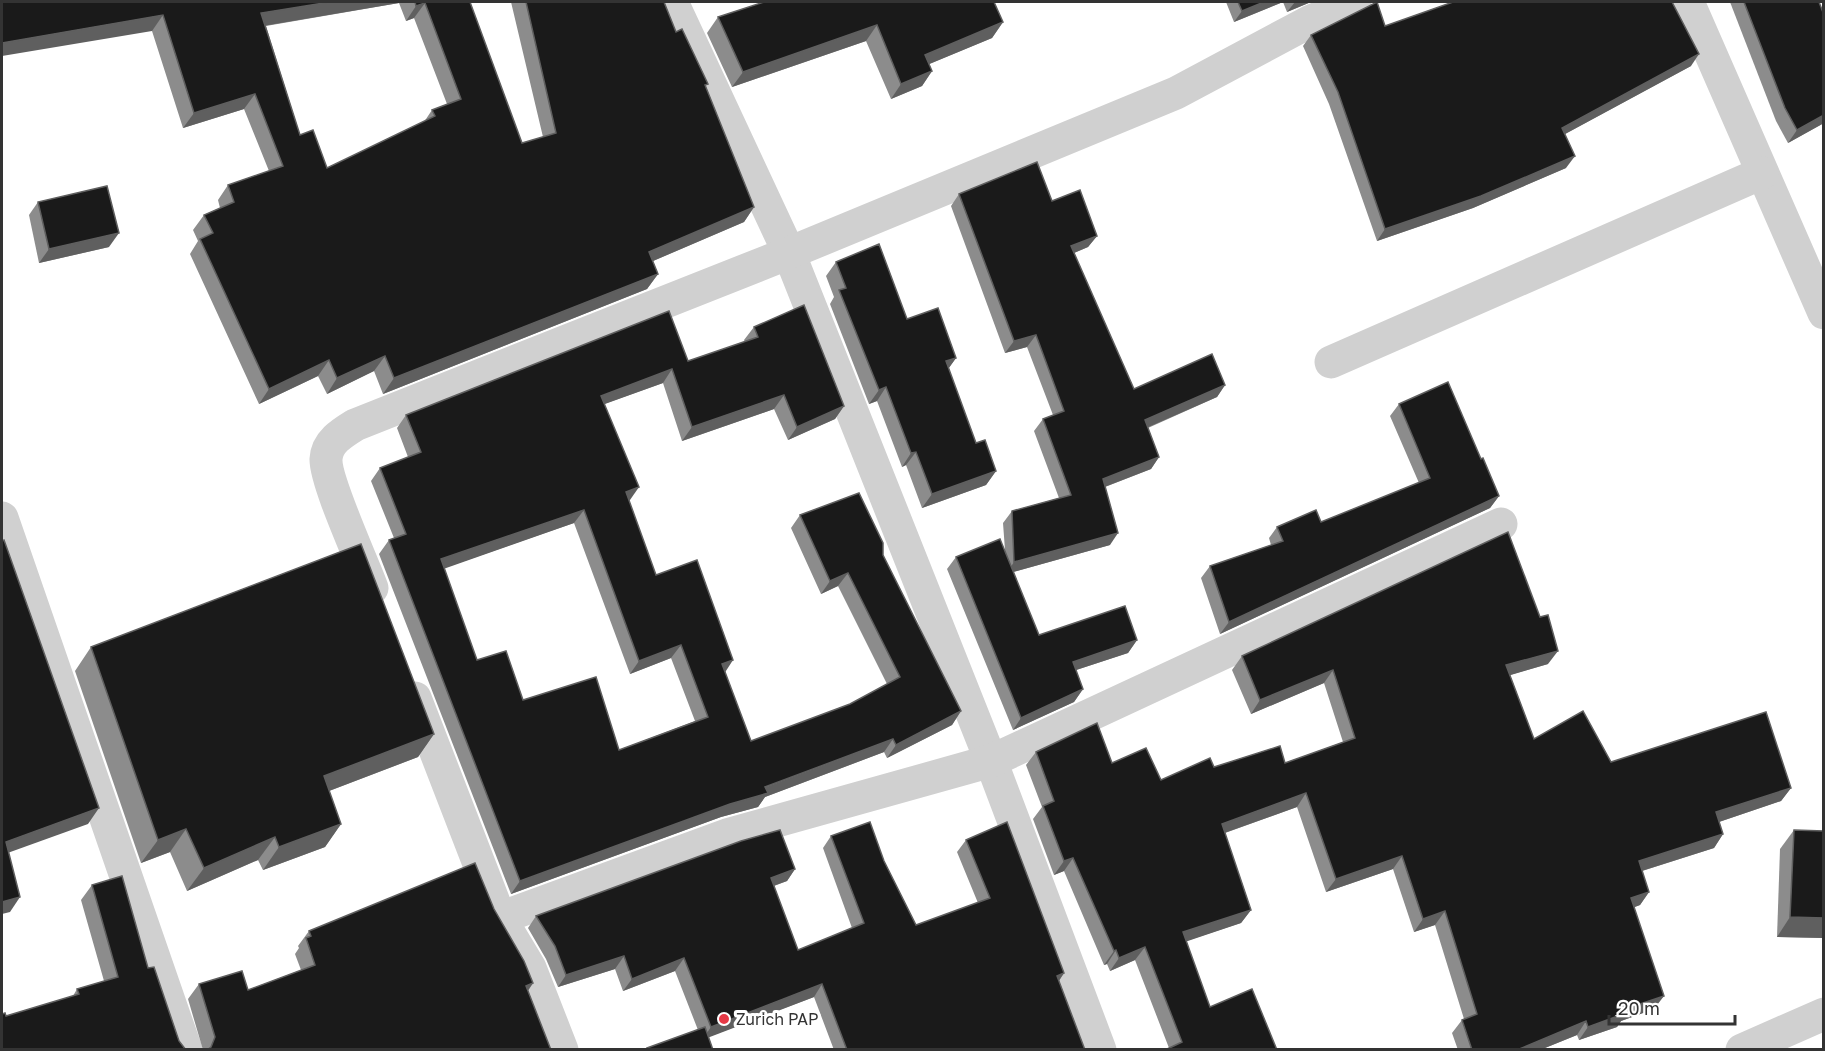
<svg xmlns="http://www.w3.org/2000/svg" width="1825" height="1051" viewBox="0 0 1825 1051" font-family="'Golos Text',sans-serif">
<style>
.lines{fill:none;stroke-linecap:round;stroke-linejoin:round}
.minor{stroke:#d0d0d0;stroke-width:33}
.wall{fill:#8c8c8c;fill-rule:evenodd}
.shaded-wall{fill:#5f5f5f}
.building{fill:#1a1a1a;stroke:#5f5f5f;stroke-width:1.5;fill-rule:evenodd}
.poi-dot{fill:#e63946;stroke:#fff;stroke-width:2}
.labels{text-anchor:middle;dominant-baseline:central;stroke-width:6;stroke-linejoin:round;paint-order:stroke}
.poi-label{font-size:16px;fill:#333;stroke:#fff;text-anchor:start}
</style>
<rect width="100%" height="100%" fill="#fff"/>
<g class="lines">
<g class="minor">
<path d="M 672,2 L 789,253 L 991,761 L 1100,1050"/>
<path d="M 1688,2 L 1824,313"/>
<path d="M 1331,362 L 1762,173"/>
<path d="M 2,518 L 186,1050"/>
<path d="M 372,588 C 363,563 325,481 326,459 C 327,442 342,433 355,425 L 789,253 L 1176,93 L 1309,22 L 1355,2"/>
<path d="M 415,698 L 500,918 L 530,968 L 562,1050"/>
<path d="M 500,918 L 727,835 L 991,761 L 1501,524"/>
<path d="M 1742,1050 L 1824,1014"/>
</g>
</g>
<g class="wall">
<path d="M 2,2 L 470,2 L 522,143 L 543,137 L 511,2 L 664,2 L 676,32 L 706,87 L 754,207 L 744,222 L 653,261 L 658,274 L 647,289 L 383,394 L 374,371 L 327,394 L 318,376 L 259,404 L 190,254 L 198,241 L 193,230 L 204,215 L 220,208 L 218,200 L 228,185 L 269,171 L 244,109 L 183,128 L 152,31 ZM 399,3 L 406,21 L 414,18 L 447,104 L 432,110 L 424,122 L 327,168 L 300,135 L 266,26 Z"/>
<path d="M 1226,2 L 1311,2 L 1287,12 L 1283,2 L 1234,22 Z"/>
<path d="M 1451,2 L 1672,2 L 1691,66 L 1565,134 L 1566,168 L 1473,208 L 1377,241 L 1329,104 L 1303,46 L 1311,35 L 1385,26 L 1450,3 Z"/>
<path d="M 1730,2 L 1819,2 L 1824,123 L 1788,143 L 1776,121 Z"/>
<path d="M 718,17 L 1003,22 L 992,38 L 929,64 L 932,71 L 922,86 L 891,99 L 866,41 L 732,87 L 707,33 Z"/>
<path d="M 959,194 L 1052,201 L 1097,236 L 1088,247 L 1074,253 L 1134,389 L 1225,385 L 1217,397 L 1148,428 L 1159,457 L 1151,469 L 1105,487 L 1110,545 L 1013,572 L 1039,635 L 1137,640 L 1128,653 L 1076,670 L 1083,689 L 1074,702 L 1013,730 L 947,569 L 956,557 L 1005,550 L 1003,523 L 1012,511 L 1059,498 L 1034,431 L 1043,419 L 1053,415 L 1027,347 L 1005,353 L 951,206 Z"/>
<path d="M 38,202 L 109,247 L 39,263 L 29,215 Z"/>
<path d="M 836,262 L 956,358 L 948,369 L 976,443 L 996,471 L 986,485 L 922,508 L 906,465 L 902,467 L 877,401 L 869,404 L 830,304 L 834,297 L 826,276 Z"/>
<path d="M 754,327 L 844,406 L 835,419 L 788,440 L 774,409 L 682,441 L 663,383 L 604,404 L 630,500 L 629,501 L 656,575 L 725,672 L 751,741 L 850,704 L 887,684 L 838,586 L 821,594 L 791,528 L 800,515 L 883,555 L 961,711 L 952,725 L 887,758 L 884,752 L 765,797 L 758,807 L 721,817 L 511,894 L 379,554 L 389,540 L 394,538 L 371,481 L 380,468 L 408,457 L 397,428 L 406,415 L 688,361 L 745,342 L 744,340 ZM 574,523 L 630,674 L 671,658 L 695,721 L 619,750 L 523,700 L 477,660 L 444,568 Z"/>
<path d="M 1399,404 L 1481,459 L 1499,496 L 1490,508 L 1220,634 L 1201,578 L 1210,566 L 1271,545 L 1269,538 L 1277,527 L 1321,522 L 1419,483 L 1390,416 Z"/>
<path d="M 91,647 L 434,734 L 418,757 L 329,791 L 341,824 L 325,847 L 263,870 L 258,860 L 187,891 L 170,852 L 141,863 L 75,671 Z"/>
<path d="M 1242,656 L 1548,664 L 1510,675 L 1534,739 L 1611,762 L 1791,788 L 1781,801 L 1719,822 L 1723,834 L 1714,848 L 1642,871 L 1649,892 L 1640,905 L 1634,907 L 1654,1009 L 1621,1021 L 1617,1027 L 1579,1040 L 1577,1035 L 1540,1050 L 1458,1050 L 1452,1033 L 1462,1020 L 1464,1019 L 1435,925 L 1414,932 L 1393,869 L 1326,892 L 1297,807 L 1225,833 L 1251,910 L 1241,923 L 1186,941 L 1210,1007 L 1277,1050 L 1169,1048 L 1135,960 L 1110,971 L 1107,964 L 1104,965 L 1064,871 L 1054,875 L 1033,819 L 1042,807 L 1026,765 L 1036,752 L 1112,763 L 1161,780 L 1214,767 L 1285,763 L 1343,742 L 1324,683 L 1251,714 L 1232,670 Z"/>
<path d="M 1794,830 L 1824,938 L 1777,937 L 1780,849 Z"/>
<path d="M 831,836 L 884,861 L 916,925 L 978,903 L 957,852 L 966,840 L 1064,973 L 1059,981 L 1085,1050 L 834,1050 L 814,997 L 708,1037 L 713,1050 L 646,1050 L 647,1048 L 698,1030 L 675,971 L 623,991 L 615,969 L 558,987 L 546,959 L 528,928 L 536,916 L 795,869 L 787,881 L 774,886 L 798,950 L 852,928 L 823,848 Z"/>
<path d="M 92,885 L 148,968 L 179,1041 L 185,1049 L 6,1016 L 73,996 L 77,989 L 104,981 L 81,900 Z"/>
<path d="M 494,909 L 533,983 L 528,991 L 551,1050 L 203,1050 L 188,999 L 199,984 L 248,990 L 301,970 L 295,954 L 299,948 L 298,946 L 309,931 Z"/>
</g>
<g class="shaded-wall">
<path d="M 330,2 L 400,2 L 399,3 L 251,28 L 261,13 Z"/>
<path d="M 1264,2 L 1283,2 L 1234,22 L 1242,11 Z"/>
<path d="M 1295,2 L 1311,2 L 1287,12 Z"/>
<path d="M 425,3 L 414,18 L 406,21 L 416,6 Z"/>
<path d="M 163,15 L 152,31 L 2,56 L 2,43 Z"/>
<path d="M 1003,22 L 992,38 L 915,70 L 925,55 Z"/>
<path d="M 877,25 L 866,41 L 732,87 L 743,72 Z"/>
<path d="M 1699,54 L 1691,66 L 1554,140 L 1562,128 Z"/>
<path d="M 932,71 L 922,86 L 891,99 L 901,84 Z"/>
<path d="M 255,94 L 244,109 L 183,128 L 194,113 Z"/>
<path d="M 1824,115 L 1824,123 L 1788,143 L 1797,130 Z"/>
<path d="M 1575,156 L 1566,168 L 1473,208 L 1377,241 L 1385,229 Z"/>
<path d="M 754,207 L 744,222 L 639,267 L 649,252 Z"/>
<path d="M 119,233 L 109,247 L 39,263 L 49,249 Z"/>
<path d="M 1097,236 L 1088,247 L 1062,258 L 1071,246 Z"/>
<path d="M 658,274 L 647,289 L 383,394 L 394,378 Z"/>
<path d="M 1036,335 L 1027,347 L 1005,353 L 1014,341 Z"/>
<path d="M 385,356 L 374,371 L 327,394 L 337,378 Z"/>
<path d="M 956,358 L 946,372 L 946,361 Z"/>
<path d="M 329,360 L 318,376 L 259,404 L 269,389 Z"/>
<path d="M 672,369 L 663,383 L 591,409 L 601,396 Z"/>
<path d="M 1225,385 L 1217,397 L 1137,432 L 1145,420 Z"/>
<path d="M 886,387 L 877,401 L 869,404 L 879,390 Z"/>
<path d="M 784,395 L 774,409 L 682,441 L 692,427 Z"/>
<path d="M 844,406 L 835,419 L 788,440 L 797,427 Z"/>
<path d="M 916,452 L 906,465 L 902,467 L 911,453 Z"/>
<path d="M 1159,457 L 1151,469 L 1094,491 L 1103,479 Z"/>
<path d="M 996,471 L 986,485 L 922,508 L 932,494 Z"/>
<path d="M 639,487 L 630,500 L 616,506 L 626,492 Z"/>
<path d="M 1499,496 L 1490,508 L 1220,634 L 1229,622 Z"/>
<path d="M 584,510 L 574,523 L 432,573 L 441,559 Z"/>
<path d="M 1118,533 L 1110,545 L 1006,574 L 1014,562 Z"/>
<path d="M 848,573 L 838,586 L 821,594 L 830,581 Z"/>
<path d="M 1137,640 L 1128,653 L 1064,674 L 1073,662 Z"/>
<path d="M 681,645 L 671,658 L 630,674 L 639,661 Z"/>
<path d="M 1558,651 L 1548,664 L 1497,679 L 1506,665 Z"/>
<path d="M 733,660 L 724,674 L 722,664 Z"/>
<path d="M 1333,670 L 1324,683 L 1251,714 L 1260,700 Z"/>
<path d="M 1083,689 L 1074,702 L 1013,730 L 1021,718 Z"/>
<path d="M 961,711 L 952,725 L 887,758 L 896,745 Z"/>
<path d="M 434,734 L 418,757 L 308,799 L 324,776 Z"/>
<path d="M 893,739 L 884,752 L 765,797 L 758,807 L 721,817 L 511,894 L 520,881 Z"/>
<path d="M 1791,788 L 1781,801 L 1707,826 L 1716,812 Z"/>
<path d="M 1306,793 L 1297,807 L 1213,837 L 1222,824 Z"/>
<path d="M 99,808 L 88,824 L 2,855 L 6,842 Z"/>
<path d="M 341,824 L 325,847 L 263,870 L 279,847 Z"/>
<path d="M 186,829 L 170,852 L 141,863 L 158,840 Z"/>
<path d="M 1723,834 L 1714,848 L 1629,875 L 1639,861 Z"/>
<path d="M 275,837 L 258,860 L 187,891 L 204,868 Z"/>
<path d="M 1402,856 L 1393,869 L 1326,892 L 1336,879 Z"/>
<path d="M 1073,858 L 1064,871 L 1054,875 L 1064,861 Z"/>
<path d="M 795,869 L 787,881 L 762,890 L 771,878 Z"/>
<path d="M 1649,892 L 1640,905 L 1622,912 L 1631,898 Z"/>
<path d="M 20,897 L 10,912 L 2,914 L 2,902 Z"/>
<path d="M 1251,910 L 1241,923 L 1173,946 L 1183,932 Z"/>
<path d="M 1445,911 L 1435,925 L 1414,932 L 1423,919 Z"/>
<path d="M 1790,917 L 1824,918 L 1824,938 L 1777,937 Z"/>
<path d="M 1145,947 L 1135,960 L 1110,971 L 1119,958 Z"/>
<path d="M 1116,950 L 1107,964 L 1104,965 L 1114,951 Z"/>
<path d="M 624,956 L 615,969 L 558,987 L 566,975 Z"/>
<path d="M 684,958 L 675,971 L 623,991 L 632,979 Z"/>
<path d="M 1064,973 L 1056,985 L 1057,976 Z"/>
<path d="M 533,983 L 522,999 L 526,986 Z"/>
<path d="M 822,984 L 814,997 L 702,1040 L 711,1027 Z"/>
<path d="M 1664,996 L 1654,1009 L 1621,1021 L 1617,1027 L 1579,1040 L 1588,1027 L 1625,1009 Z"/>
<path d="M 1586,1021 L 1577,1035 L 1540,1050 L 1517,1050 Z"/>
</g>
<g class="building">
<path d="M 2,2 L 330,2 L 261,13 L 300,135 L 313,130 L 327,168 L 435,116 L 432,110 L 461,99 L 425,3 L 416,6 L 415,2 L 470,2 L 522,143 L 556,133 L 526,2 L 664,2 L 676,32 L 682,29 L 708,84 L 705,85 L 754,207 L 649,252 L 658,274 L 394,378 L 385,356 L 337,378 L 329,360 L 269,389 L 200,239 L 213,233 L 204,215 L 234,202 L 228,185 L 283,166 L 255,94 L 194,113 L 163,15 L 2,43 Z"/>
<path d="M 764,2 L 994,2 L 1003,22 L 925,55 L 932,71 L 901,84 L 877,25 L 743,72 L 718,17 Z"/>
<path d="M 1238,2 L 1264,2 L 1242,11 Z"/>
<path d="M 1377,2 L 1385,26 L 1453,2 L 1672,2 L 1699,54 L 1562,128 L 1575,156 L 1481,196 L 1385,229 L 1338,92 L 1311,35 Z"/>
<path d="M 1744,2 L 1819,2 L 1824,15 L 1824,115 L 1797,130 L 1785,108 Z"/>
<path d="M 1037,162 L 1052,201 L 1080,190 L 1097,236 L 1071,246 L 1134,389 L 1212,354 L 1225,385 L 1145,420 L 1159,457 L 1103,479 L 1118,533 L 1014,562 L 1012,511 L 1071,495 L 1043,419 L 1064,411 L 1036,335 L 1014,341 L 959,194 Z"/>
<path d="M 107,186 L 119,233 L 49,249 L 38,202 Z"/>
<path d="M 879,244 L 907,319 L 938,308 L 956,358 L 946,361 L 976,443 L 985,440 L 996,471 L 932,494 L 916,452 L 911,453 L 886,387 L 879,390 L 839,290 L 846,288 L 836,262 Z"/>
<path d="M 804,305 L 844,406 L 797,427 L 784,395 L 692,427 L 672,369 L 601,396 L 639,487 L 626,492 L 656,575 L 697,560 L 733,660 L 722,664 L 751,741 L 850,704 L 900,677 L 848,573 L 830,581 L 800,515 L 859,493 L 883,543 L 883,555 L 961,711 L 896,745 L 893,739 L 765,787 L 768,793 L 730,804 L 520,881 L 389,540 L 406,534 L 380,468 L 421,452 L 406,415 L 669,311 L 688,361 L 758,337 L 754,327 ZM 584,510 L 639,661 L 681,645 L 708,717 L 619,750 L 596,677 L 523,700 L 506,651 L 477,660 L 441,559 Z"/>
<path d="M 1448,382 L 1481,459 L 1483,458 L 1499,496 L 1229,622 L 1210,566 L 1283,541 L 1277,527 L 1316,510 L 1321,522 L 1430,478 L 1399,404 Z"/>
<path d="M 1508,532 L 1540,617 L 1548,615 L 1558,651 L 1506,665 L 1534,739 L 1583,711 L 1611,762 L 1766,712 L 1791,788 L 1716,812 L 1723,834 L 1639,861 L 1649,892 L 1631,898 L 1664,996 L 1625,1009 L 1626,1013 L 1588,1027 L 1586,1021 L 1517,1050 L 1472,1050 L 1462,1020 L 1477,1014 L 1445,911 L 1423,919 L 1402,856 L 1336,879 L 1306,793 L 1222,824 L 1251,910 L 1183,932 L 1210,1007 L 1252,989 L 1277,1050 L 1165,1050 L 1182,1042 L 1145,947 L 1119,958 L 1116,950 L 1114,951 L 1073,858 L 1064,861 L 1043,806 L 1054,801 L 1036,752 L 1097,723 L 1112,763 L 1146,748 L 1161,780 L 1210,758 L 1214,767 L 1280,746 L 1285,763 L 1355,738 L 1333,670 L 1260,700 L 1242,656 Z"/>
<path d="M 1000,539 L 1039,635 L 1125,606 L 1137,640 L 1073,662 L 1083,689 L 1021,718 L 956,557 Z"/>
<path d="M 4,540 L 99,808 L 6,842 L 20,897 L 2,902 L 2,541 Z"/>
<path d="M 361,544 L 434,734 L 324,776 L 341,824 L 279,847 L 275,837 L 204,868 L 186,829 L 158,840 L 91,647 Z"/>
<path d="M 870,822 L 884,861 L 916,925 L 990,898 L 966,840 L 1007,822 L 1064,973 L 1057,976 L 1085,1050 L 847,1050 L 822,984 L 711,1027 L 684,958 L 632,979 L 624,956 L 566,975 L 555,946 L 536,916 L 741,841 L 780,830 L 795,869 L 771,878 L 798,950 L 864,923 L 831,836 Z"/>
<path d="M 1794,830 L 1824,831 L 1824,918 L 1790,917 Z"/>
<path d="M 475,863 L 494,909 L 524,961 L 533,983 L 526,986 L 551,1050 L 207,1050 L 211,1047 L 215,1037 L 199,984 L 242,971 L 248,990 L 315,965 L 306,938 L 311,936 L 309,931 Z"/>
<path d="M 122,876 L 148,968 L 154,967 L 179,1041 L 186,1050 L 2,1050 L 2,1014 L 5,1013 L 6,1016 L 79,994 L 77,989 L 118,977 L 92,885 Z"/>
<path d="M 705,1027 L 713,1050 L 648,1050 L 647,1048 Z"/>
</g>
<circle class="poi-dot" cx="724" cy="1019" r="6"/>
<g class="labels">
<g class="poi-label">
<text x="736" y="1019">Zurich PAP</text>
</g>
</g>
<rect width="1825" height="1051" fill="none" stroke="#333333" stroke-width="6"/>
<path d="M1609 1015v9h126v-9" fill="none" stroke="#333333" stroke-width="3"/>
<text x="1618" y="1015" font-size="18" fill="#333333" stroke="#ffffff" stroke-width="4.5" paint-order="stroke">20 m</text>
</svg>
